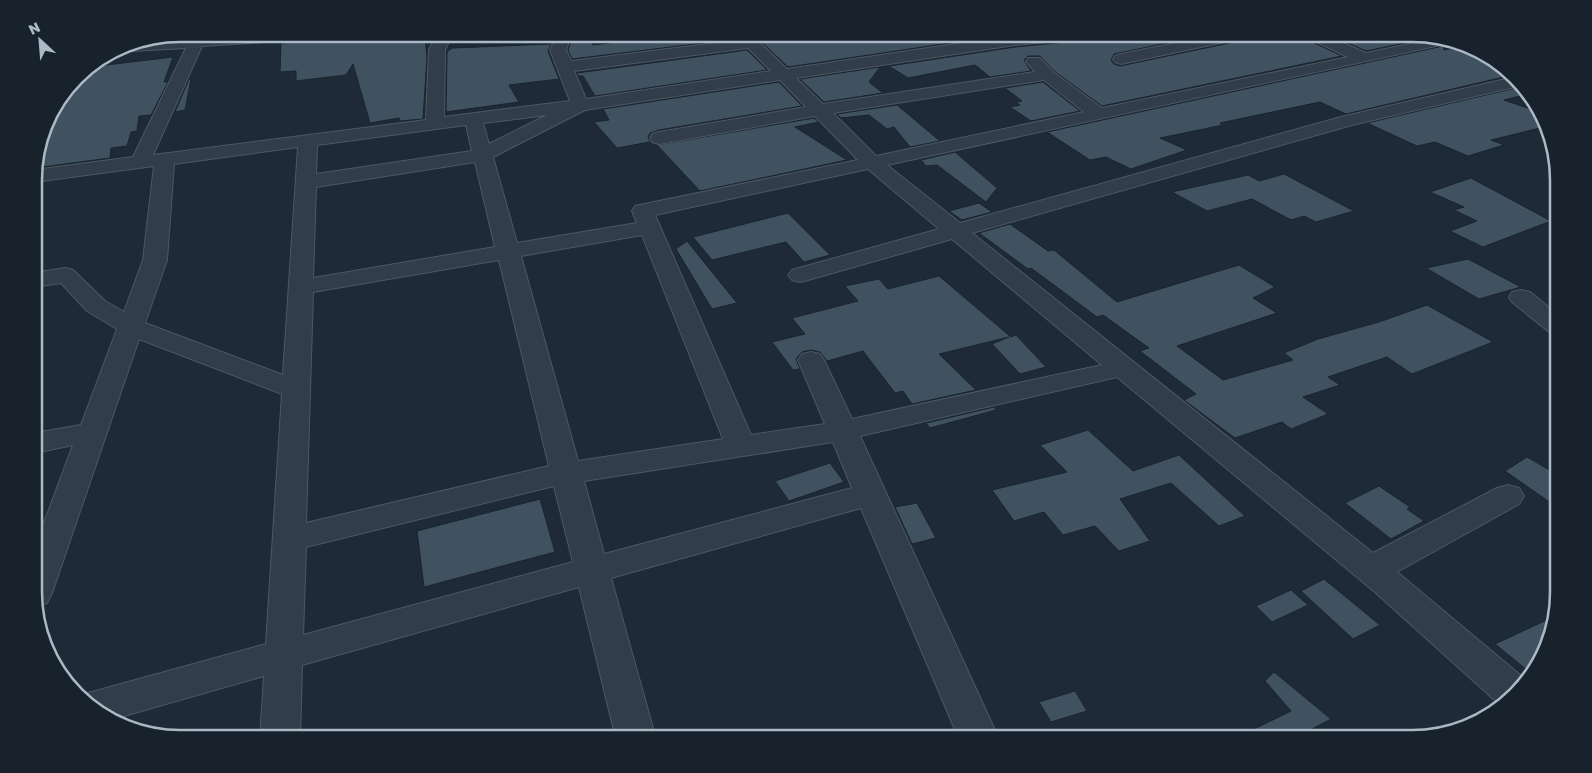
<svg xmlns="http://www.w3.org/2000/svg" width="1592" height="773" viewBox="0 0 1592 773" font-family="'Golos Text',sans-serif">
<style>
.building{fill:#405160;stroke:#19242e}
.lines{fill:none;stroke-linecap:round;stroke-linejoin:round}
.minor-casing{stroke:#4c5863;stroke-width:2}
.minor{fill:#313d48;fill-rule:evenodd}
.rim{fill:none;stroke:#abb8c5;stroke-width:2.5}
</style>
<rect width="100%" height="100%" fill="#1e2b37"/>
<g class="building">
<path d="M 320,34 L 374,34 L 374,39 L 382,38 L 382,41 L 385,42 L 425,38 L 427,57 L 423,119 L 400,121 L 399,118 L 370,123 L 353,64 L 346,75 L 296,81 L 296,71 L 280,72 L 281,43 L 310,41 Z"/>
<path d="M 682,34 L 734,34 L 737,39 L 572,59 L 568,50 L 572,39 L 590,37 L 593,45 Z"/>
<path d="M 753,34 L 1011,34 L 788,67 Z"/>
<path d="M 1086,34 L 1155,34 L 1165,39 L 1211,34 L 1114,54 L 1111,60 L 1114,64 L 1120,66 L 1239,41 L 1248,36 L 1262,34 L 1276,36 L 1289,34 L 1305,41 L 1308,40 L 1342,56 L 1102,106 L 1054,71 L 1040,56 L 1028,56 L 1024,60 L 1031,71 L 990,77 L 975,65 L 908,78 L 889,66 L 1015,47 L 1077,41 L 1084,38 Z"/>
<path d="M 1341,34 L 1412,34 L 1429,38 L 1366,51 L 1332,36 Z"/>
<path d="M 551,44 L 548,51 L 559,79 L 509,85 L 519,102 L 446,112 L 447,52 L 452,48 Z"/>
<path d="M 1443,46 L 1444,50 L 1465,46 L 1476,49 L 1508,76 L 1346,114 L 1320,102 L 1220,123 L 1223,125 L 1160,138 L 1187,150 L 1131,169 L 1106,157 L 1090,160 L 1047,132 Z"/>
<path d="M 747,50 L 767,70 L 595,96 L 583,76 L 578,76 L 577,73 Z"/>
<path d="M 173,57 L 164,82 L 168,82 L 151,115 L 139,116 L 137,131 L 131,132 L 127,146 L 111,148 L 110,158 L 35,168 L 49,115 L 84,70 L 89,67 Z"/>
<path d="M 880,67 L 869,82 L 883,93 L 824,102 L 800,79 Z"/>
<path d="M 189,79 L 191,79 L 185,110 L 175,112 Z"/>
<path d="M 779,82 L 802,106 L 659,130 L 650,133 L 648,137 L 650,142 L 617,148 L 594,122 L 609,120 L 603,109 Z"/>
<path d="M 1043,82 L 1080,111 L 1031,121 L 1010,107 L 1020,105 L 1016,102 L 1022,101 L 1005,88 Z"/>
<path d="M 1520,87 L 1528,94 L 1504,100 L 1539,112 L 1544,127 L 1491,140 L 1504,145 L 1468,156 L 1435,142 L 1417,146 L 1367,123 Z"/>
<path d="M 897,105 L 940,141 L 910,147 L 894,127 L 887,129 L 869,115 L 841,118 L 837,114 Z"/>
<path d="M 814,118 L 819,122 L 795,127 L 847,160 L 700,191 L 657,145 Z"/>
<path d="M 955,152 L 997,188 L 986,202 L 937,165 L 926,166 L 921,160 Z"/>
<path d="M 1284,174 L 1354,211 L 1316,222 L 1304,216 L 1291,220 L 1252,199 L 1207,211 L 1172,192 L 1248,175 L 1259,181 Z"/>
<path d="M 1471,178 L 1551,221 L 1483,247 L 1450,231 L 1477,221 L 1454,210 L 1464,207 L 1430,192 Z"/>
<path d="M 979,203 L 992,212 L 962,220 L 949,211 Z"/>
<path d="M 788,213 L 830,255 L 804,262 L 786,242 L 712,260 L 693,237 Z"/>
<path d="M 1010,224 L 1048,251 L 1054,250 L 1117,302 L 1239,265 L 1275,287 L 1253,298 L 1277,313 L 1177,346 L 1223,380 L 1293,360 L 1284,353 L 1318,339 L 1379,322 L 1427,305 L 1493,342 L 1412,374 L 1387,357 L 1328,377 L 1340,385 L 1303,397 L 1328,414 L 1291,429 L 1282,422 L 1235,438 L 1184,400 L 1196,394 L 1140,351 L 1149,348 L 1103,315 L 1097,317 L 1031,268 L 1028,269 L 979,233 Z"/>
<path d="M 687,241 L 737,303 L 712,309 L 676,249 Z"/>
<path d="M 1468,259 L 1521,287 L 1479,299 L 1426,268 Z"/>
<path d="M 939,276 L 1011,337 L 1016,335 L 1046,367 L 1020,374 L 992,344 L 1009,337 L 939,354 L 976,390 L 912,404 L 903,391 L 895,393 L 863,351 L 827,361 L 820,352 L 811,350 L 802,352 L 796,359 L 800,369 L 793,370 L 772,342 L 805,334 L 792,318 L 858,301 L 845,286 L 879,279 L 888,289 Z"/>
<path d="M 994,407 L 996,410 L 930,428 L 926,423 Z"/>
<path d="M 1088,430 L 1133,471 L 1179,455 L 1245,516 L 1219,526 L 1171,483 L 1120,499 L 1150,541 L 1119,551 L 1095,526 L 1063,535 L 1044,512 L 1014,521 L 992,490 L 1067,472 L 1040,445 Z"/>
<path d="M 1527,457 L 1558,475 L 1558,508 L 1505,471 Z"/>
<path d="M 830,463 L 844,482 L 789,501 L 775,481 Z"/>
<path d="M 1379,486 L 1410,507 L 1407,509 L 1424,521 L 1391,539 L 1345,503 Z"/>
<path d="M 540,499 L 555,552 L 424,587 L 417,531 Z"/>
<path d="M 917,503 L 936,538 L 912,544 L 895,507 Z"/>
<path d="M 1324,579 L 1380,625 L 1353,639 L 1301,591 Z"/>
<path d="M 1291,590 L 1308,605 L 1272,622 L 1256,606 Z"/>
<path d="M 1553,617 L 1543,657 L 1536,665 L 1527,670 L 1495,644 Z"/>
<path d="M 1274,672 L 1331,719 L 1293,739 L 1234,739 L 1291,711 L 1265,681 Z"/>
<path d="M 1075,691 L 1087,711 L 1051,722 L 1039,702 Z"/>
</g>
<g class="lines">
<g class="minor-casing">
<g id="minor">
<path d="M 251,34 L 318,34 L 315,37 L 310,39 L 202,46 L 153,155 L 426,120 L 429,50 L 437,34 L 452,34 L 445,50 L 444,117 L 570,101 L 550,50 L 557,34 L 572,34 L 566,50 L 571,61 L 740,40 L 736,34 L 751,34 L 787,69 L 1015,35 L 1084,34 L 1082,37 L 1077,39 L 1015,45 L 796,78 L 823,104 L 1035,72 L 1026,61 L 1028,58 L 1040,58 L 1053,72 L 1102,108 L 1348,57 L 1306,37 L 1304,34 L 1323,34 L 1366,53 L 1433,39 L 1450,43 L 887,165 L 960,223 L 1341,117 L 1510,78 L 1519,86 L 1352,125 L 972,233 L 1373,553 L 1497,488 L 1508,485 L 1519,488 L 1524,496 L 1519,504 L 1397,572 L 1525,679 L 1502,705 L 1499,704 L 1376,593 L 1117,377 L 860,436 L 999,739 L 959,739 L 861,508 L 611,578 L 656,739 L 616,739 L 579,587 L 302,665 L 300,739 L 260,739 L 264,676 L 110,720 L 81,695 L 266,644 L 282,394 L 139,339 L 52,593 L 47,603 L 35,607 L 35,547 L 73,445 L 35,453 L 35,433 L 81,425 L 117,329 L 87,311 L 61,283 L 34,287 L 34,273 L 65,268 L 73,270 L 105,301 L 124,312 L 143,260 L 154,166 L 34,182 L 34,170 L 133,157 L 186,48 L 114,52 L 124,45 L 139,42 ZM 748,48 L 771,71 L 586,99 L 574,71 ZM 780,80 L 806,107 L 659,132 L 652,134 L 650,138 L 652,142 L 659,144 L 815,116 L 858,160 L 635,206 L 632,211 L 637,223 L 517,243 L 493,157 L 585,110 ZM 1044,80 L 1084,112 L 876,156 L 833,113 ZM 547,115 L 489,144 L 483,123 ZM 466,125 L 472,151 L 316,174 L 317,145 ZM 298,147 L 283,375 L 145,323 L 167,260 L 174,164 ZM 475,162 L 495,247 L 313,278 L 316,187 ZM 868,169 L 939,229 L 792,270 L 788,275 L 792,280 L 800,282 L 808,280 L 952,239 L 1102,365 L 852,419 L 824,360 L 820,354 L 811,352 L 802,354 L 798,360 L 825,424 L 751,435 L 655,215 ZM 642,235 L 723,439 L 578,461 L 521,256 ZM 499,260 L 549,466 L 306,523 L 313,292 ZM 833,442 L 852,488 L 604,554 L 584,481 ZM 554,486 L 573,562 L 303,635 L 306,547 Z"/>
<path d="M 1219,34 L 1247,34 L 1244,37 L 1239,39 L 1121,64 L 1115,62 L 1113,59 L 1115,56 L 1121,54 Z"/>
<path d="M 1521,290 L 1530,292 L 1557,314 L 1558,333 L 1548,331 L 1512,302 L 1509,297 L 1512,292 Z"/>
</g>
</g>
<use href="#minor" class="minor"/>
</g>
<path d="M0 0H1592V773H0ZM180 42H1412A138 138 0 0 1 1550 180V592A138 138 0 0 1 1412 730H180A138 138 0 0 1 42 592V180A138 138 0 0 1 180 42Z" fill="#17222c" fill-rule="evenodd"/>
<path class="rim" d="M180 42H1412A138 138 0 0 1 1550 180V592A138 138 0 0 1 1412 730H180A138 138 0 0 1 42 592V180A138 138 0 0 1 180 42Z"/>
<g transform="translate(40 40) rotate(334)" stroke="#17222c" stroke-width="4" paint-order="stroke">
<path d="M0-4L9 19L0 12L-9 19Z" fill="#abb8c5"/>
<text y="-8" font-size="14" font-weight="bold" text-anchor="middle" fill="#abb8c5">N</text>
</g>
</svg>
